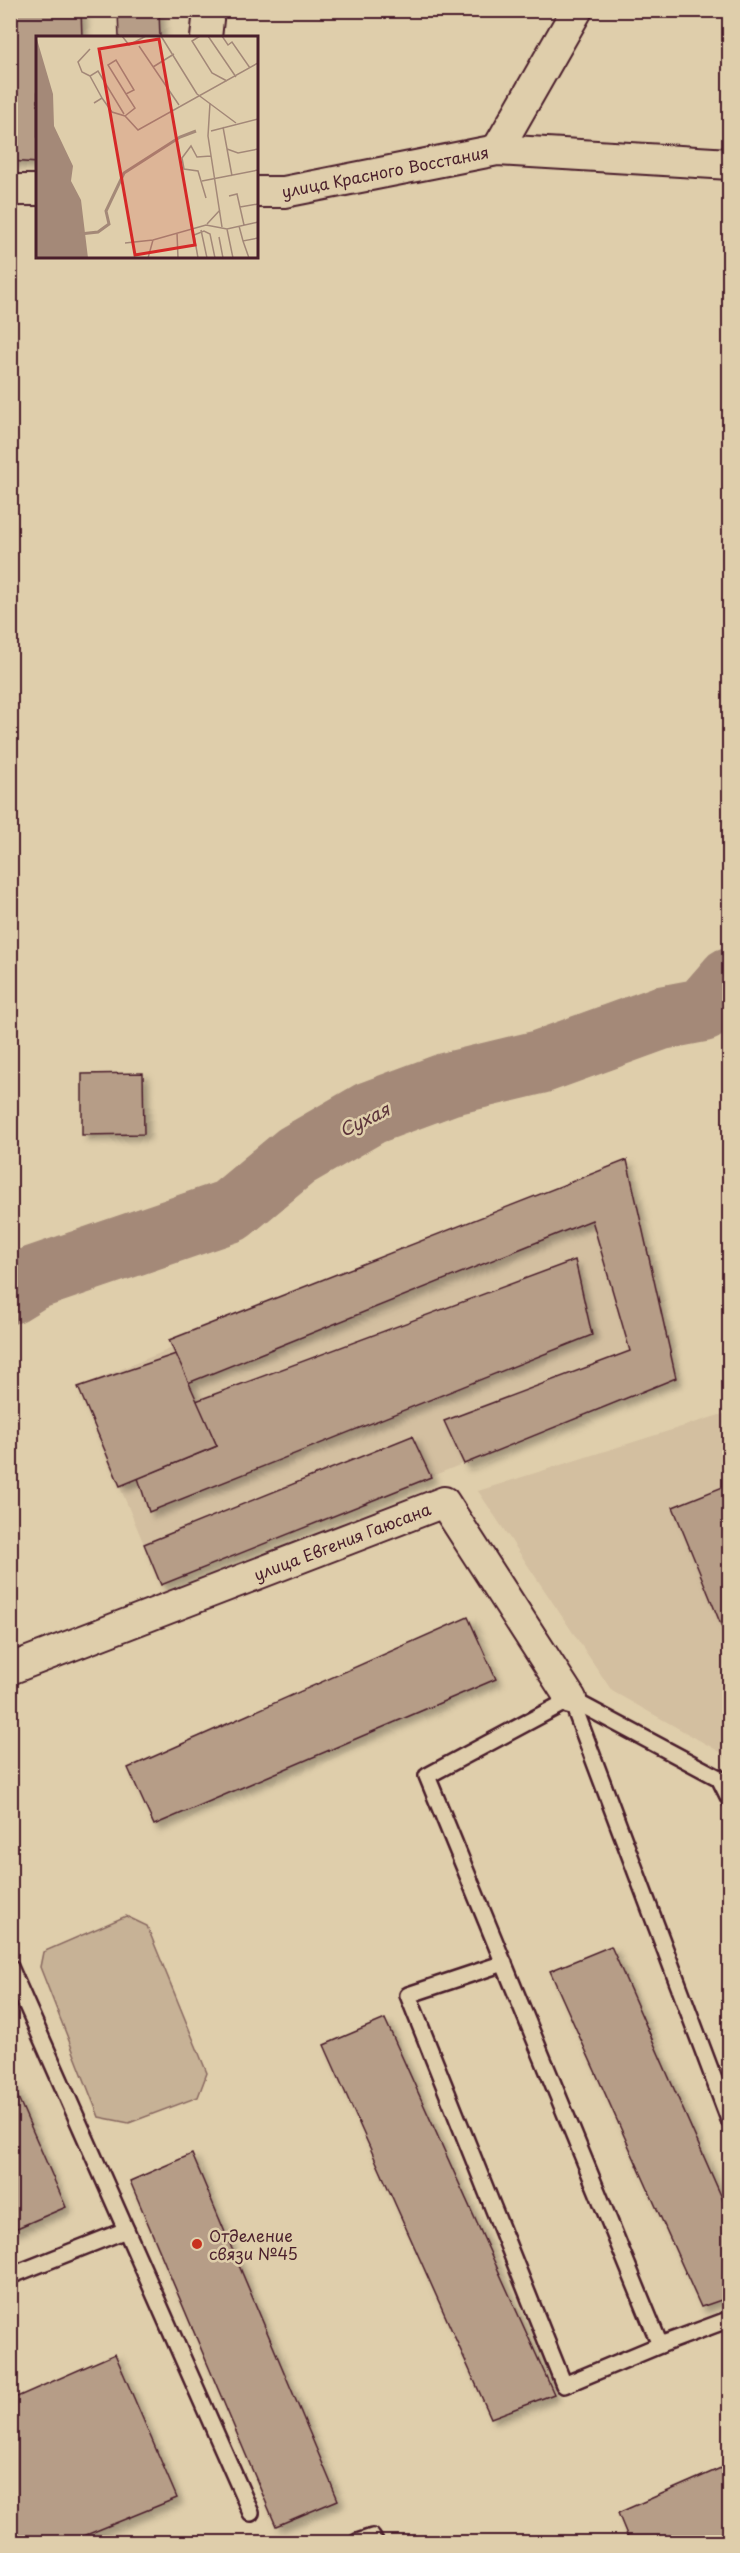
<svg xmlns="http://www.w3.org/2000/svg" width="740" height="2553" viewBox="0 0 740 2553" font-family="'Playpen Sans',sans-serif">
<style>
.built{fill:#d3bfa0}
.green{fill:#c7b296;stroke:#886860;stroke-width:1.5}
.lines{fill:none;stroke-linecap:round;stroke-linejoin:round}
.river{stroke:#a48978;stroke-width:64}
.building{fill:#b69d87;stroke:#4a1f2b;stroke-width:1.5;filter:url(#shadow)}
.lane-casing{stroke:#4a1f2b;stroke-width:20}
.street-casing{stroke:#4a1f2b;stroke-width:34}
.lane{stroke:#dfceab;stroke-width:15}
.street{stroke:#dfceab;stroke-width:30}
.poi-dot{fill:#c8321e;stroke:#dfceab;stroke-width:2}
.labels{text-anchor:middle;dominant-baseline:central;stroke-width:5;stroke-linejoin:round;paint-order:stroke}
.street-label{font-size:16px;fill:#4a1f2b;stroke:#dfceab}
.poi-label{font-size:16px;fill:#4a1f2b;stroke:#dfceab;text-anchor:start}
.water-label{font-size:18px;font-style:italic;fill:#5c343a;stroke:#dfceab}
.inset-river{fill:none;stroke:#a48978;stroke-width:3}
.inset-road{fill:none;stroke:#a38878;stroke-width:1.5}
.view{fill:#d62828;fill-opacity:0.15;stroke:#d62828;stroke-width:3}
.inset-edge{fill:none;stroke:#4a1f2b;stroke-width:3}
</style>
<defs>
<filter id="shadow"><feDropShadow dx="5.5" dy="5.5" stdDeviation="3" flood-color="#0004"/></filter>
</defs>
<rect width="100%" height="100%" fill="#dfceab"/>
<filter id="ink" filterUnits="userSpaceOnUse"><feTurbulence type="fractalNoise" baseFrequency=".0167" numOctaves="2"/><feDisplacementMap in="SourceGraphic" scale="12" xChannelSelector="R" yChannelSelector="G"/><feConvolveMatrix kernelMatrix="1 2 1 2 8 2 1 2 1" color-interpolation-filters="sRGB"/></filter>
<g filter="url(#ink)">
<g class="built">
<path d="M 627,1160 L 676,1378 L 161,1585 L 78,1387 Z"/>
<path d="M 729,1412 L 729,1768 L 722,1753 L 612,1691 L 478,1491 Z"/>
</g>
<path class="green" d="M 126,1916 L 147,1926 L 207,2073 L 198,2097 L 129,2123 L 99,2117 L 40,1967 L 43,1952 Z"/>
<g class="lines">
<path class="river" d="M 10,1292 L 31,1279 L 230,1211 L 296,1156 L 370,1113 L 448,1084 L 540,1062 L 661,1018 L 703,1010 L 730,979"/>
</g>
<g class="building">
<path d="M 10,10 L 81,10 L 82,38 L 38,38 L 38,163 L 10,161 Z"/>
<path d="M 118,10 L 159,10 L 160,38 L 119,38 Z"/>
<path d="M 143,1073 L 144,1134 L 82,1135 L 82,1074 Z"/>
<path d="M 627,1160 L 676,1378 L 464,1464 L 444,1421 L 630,1351 L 592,1220 L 188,1383 L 169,1340 Z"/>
<path d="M 575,1260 L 592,1335 L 149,1512 L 138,1478 L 217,1446 L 196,1401 Z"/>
<path d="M 176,1354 L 217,1446 L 120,1486 L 78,1387 Z"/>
<path d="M 412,1436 L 431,1477 L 161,1585 L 144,1544 Z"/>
<path d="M 730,1484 L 730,1647 L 673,1507 Z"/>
<path d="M 468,1617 L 496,1679 L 154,1825 L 128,1768 Z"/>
<path d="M 611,1946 L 730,2216 L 730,2297 L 701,2307 L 550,1971 Z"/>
<path d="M 385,2019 L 554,2394 L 491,2418 L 324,2045 Z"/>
<path d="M 10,2079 L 66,2207 L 10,2231 Z"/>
<path d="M 192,2154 L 338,2500 L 276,2526 L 130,2181 Z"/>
<path d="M 115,2354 L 177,2498 L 69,2542 L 18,2542 L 10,2526 L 10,2400 Z"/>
<path d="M 730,2464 L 730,2541 L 630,2542 L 618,2513 Z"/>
</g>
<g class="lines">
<g class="lane-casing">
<g id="lane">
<path d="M 571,1699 L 730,2122"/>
<path d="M 571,1699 L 719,1778 L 730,1800"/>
<path d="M 504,1963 L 408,1995 L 564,2385 L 660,2345 L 427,1776 L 571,1699"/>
<path d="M 10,1967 L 251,2513"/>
<path d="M 10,2276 L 126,2230"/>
<path d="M 660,2345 L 730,2319"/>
<path d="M 357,2542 L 372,2537 L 375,2542"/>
</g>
</g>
<g class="street-casing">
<g id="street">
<path d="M 206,38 L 209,10"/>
<path d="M 497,150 L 577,10"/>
<path d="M 10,190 L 38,190"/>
<path d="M 256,192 L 284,192 L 497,150 L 730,164"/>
<path d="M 10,1669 L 444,1502 L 571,1699"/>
</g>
</g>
<use href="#lane" class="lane"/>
<use href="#street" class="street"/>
</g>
</g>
<circle class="poi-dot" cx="197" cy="2244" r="6"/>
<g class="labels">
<g class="street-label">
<text transform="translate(385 171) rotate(-11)">улица Красного Восстания</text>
<text transform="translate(342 1541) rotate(-21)">улица Евгения Гаюсана</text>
</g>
<g class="poi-label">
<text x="209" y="2235">Отделение<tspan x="209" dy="18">связи №45</tspan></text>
</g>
<g class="water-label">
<text transform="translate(364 1119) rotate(-26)">Сухая</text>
</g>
</g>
<g transform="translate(36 36)">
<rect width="222" height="222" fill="#dfceab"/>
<path d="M 0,0 L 17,58 L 18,90 L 37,130 L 35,145 L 45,164 L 52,222 L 0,222 Z" fill="#a48978"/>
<path class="inset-river" d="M 44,198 L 62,196 L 73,188 L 70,175 L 88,137 L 144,101 L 160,95"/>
<path class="inset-road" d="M 86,0 L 93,9 L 110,0M 125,0 L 161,58M 164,0 L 156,5 L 176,37 L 191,45M 172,0 L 200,41M 186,0 L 192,9 L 196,6 L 214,32M 103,10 L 143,69M 54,13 L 42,26 L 46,36 L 54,40M 117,31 L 138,18M 161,58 L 200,87M 66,62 L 54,40 L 62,35 L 88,78M 58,67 L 66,62 L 76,76 L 89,80 L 102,94 L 222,27M 174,67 L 172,100 L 186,191M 89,80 L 99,72 L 90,58 L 72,29 L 80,24 L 98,54 L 90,58M 187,91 L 196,140M 175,95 L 222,83M 191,113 L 202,117 L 222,113M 166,145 L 222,134M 193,160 L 201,158 L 208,189M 170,162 L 162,135 L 148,133 L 146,122 L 155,110 L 161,121 L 175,120M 204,171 L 222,168M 171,188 L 184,174M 203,190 L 207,205 L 222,202M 191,193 L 197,222M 165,194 L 171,222M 141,197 L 142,222M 183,201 L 187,222M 207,205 L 213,222M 89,207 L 117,204 L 170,189 L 191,193 L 222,186M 112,222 L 117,204M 162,222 L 158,199 L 168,195 L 174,198 L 179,222"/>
<path class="view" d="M 123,3 L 159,209 L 99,219 L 63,13 Z"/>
<rect width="222" height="222" class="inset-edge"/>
</g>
<rect width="740" height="2553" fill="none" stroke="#dfceab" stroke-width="36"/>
<rect x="18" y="18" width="704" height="2517" fill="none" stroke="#4a1f2b" stroke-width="2" filter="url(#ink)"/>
</svg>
